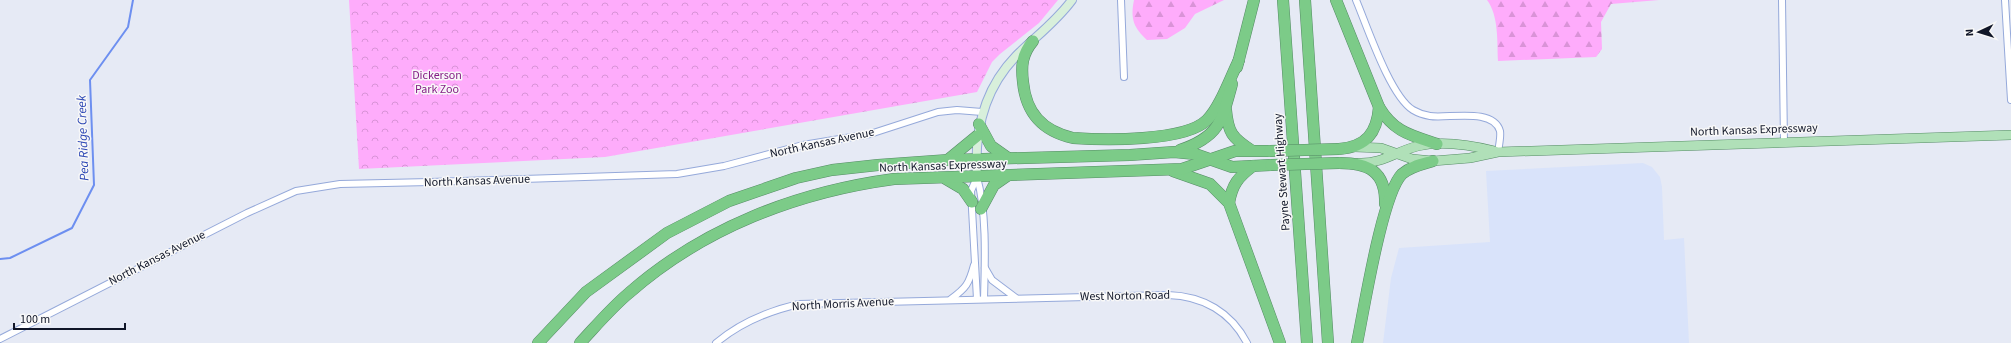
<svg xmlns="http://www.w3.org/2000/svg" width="2011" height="343" viewBox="0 0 2011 343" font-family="'Source Sans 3',sans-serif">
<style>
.built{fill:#d9e3fa}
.forest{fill:url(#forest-firs)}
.park{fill:url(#park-crowns)}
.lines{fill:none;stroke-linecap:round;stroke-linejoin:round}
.stream{stroke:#6d8ff0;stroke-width:2}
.street-casing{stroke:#95a9da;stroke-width:8}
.secondary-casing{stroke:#95a9da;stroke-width:10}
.primary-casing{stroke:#568c66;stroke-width:10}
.highway-casing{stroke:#568c66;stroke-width:12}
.street{stroke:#fff;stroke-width:6}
.secondary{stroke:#d8efdb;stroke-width:8}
.primary{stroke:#b0e0b8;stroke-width:9}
.highway{stroke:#7ccb88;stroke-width:11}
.highway-bridge-casing{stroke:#568c66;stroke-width:12;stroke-linecap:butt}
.highway-bridge{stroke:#7ccb88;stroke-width:11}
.labels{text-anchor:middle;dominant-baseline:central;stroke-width:3;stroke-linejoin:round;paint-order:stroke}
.park-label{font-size:12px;fill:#841d85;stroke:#f8f8f8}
.street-label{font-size:12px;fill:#101628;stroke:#f8f8f8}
.water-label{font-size:13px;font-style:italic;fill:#2a45b4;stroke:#f8f8f8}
</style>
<defs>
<pattern id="forest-firs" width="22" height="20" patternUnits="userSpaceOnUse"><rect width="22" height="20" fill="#feacfb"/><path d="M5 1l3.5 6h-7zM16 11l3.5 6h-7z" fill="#d993d7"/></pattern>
<pattern id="park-crowns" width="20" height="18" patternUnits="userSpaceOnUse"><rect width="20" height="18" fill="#feacfb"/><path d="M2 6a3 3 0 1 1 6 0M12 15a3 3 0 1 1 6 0" fill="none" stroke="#d993d7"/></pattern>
</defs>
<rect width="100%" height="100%" fill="#e6eaf5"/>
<path class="built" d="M 1643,163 L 1652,167 L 1660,177 L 1662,187 L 1664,240 L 1684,238 L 1689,343 L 1383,343 L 1391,278 L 1399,248 L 1490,242 L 1486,171 Z"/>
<g class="forest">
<path d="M 1134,0 L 1224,0 L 1195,14 L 1185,28 L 1167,39 L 1147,40 C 1134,28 1130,19 1134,0 Z"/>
<path d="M 1487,0 L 1659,0 L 1611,4 L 1601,22 L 1602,49 L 1596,57 L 1498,61 C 1497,42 1499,16 1487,0 Z"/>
</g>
<path class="park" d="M 349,0 L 1058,0 L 1039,23 L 1000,54 L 992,62 L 977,92 L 605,157 L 359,169 Z"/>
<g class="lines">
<path class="stream" d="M 0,259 L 10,258 L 72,228 L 94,185 L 90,80 L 128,27 L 133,0"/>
<g class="street-casing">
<g id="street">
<path d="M 1121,0 L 1124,77"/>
<path d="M 1356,0 C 1367,26 1390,96 1413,110 C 1418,113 1424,115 1430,116 C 1447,119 1493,107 1500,131 C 1501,137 1499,145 1498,152"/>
<path d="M 1782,0 L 1784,142"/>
<path d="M 2005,0 L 2011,100"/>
<path d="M 977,177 L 971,191 L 977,299"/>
<path d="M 977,177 C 987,213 985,261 984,299"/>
<path d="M 985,268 L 992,280 L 1016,298"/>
<path d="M 951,299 C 966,288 969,284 974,265"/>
<path d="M 0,339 L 247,213 L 296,191 L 340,184 L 430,182 L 677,174 L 724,166 L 803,145 L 870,134 L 938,112 L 957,110 L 982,112"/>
<path d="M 716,343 C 741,322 768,311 799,304 L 1168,295 C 1203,296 1231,312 1247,343"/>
</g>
</g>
<g class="secondary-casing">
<path id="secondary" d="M 977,177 C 974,132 983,90 1016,56 C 1035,37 1056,22 1072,0"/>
</g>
<g class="primary-casing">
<g id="primary">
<path d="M 1354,147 L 1381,148 L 1412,159 L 1433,161 L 1470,158 L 1498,152 L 2011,135"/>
<path d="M 1359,163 C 1382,164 1397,151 1418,146 C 1443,140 1471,145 1495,151"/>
</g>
</g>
<g class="highway-casing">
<g id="highway">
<path d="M 1283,0 L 1307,343"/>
<path d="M 1305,0 L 1328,343"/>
<path d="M 1336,0 L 1379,107 C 1394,132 1410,135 1437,144"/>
<path d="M 1033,41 C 1022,54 1021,66 1023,82 C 1026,113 1042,131 1073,138 C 1103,140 1185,142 1207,120 C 1220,107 1230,78 1239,60"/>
<path d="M 1237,67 L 1254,0"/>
<path d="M 1226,110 C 1228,132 1232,138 1251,150"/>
<path d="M 979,124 L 991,146 L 1008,158"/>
<path d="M 1339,149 C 1366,147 1377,133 1379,107"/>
<path d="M 1180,150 C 1219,137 1222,121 1232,84"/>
<path d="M 949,159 L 977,136"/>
<path d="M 1339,163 C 1368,163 1386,171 1385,204"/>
<path d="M 1173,171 L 1210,184 L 1229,203 L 1280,343"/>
<path d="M 946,179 L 963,189 L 972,202"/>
<path d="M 1229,203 C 1232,185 1238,177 1253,166"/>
<path d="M 981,209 L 994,185 L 1007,176"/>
<path d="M 538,343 L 586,292 L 667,233 L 729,201 L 796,178 L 832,170 L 878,165 L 948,160 L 1130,155 L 1174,152 L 1195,154 L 1232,167 L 1271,165"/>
<path d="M 580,343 C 596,326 611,308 629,293 C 703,228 797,192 894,179 L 1182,169 L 1235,151 L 1270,151"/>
<path d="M 1357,343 C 1364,310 1382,194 1402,174 C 1411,166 1423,164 1433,161"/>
</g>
</g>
<use href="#street" class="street"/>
<use href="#secondary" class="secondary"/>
<use href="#primary" class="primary"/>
<use href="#highway" class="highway"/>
<g class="highway-bridge-casing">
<g id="highway-bridge">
<path d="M 1270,151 L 1339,149"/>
<path d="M 1271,165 L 1339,163"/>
</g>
</g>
<use href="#highway-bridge" class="highway-bridge"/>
</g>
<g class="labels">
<g class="park-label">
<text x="437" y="75">Dickerson<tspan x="437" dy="14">Park Zoo</tspan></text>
</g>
<g class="street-label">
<text transform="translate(1754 130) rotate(-2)">North Kansas Expressway</text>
<text transform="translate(822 143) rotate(-12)">North Kansas Avenue</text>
<text transform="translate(943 166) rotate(-2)">North Kansas Expressway</text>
<text transform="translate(1282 172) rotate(-94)">Payne Stewart Highway</text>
<text transform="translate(477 181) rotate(-2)">North Kansas Avenue</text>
<text transform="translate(157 258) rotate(-27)">North Kansas Avenue</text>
<text transform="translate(1125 296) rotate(-1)">West Norton Road</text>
<text transform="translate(843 304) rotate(-3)">North Morris Avenue</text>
</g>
<g class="water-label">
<text transform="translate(83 138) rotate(-92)">Pea Ridge Creek</text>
</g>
</g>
<g transform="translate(1979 32) rotate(266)" stroke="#f8f8f8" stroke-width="3" paint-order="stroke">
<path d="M0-3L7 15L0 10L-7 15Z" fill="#101628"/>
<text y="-6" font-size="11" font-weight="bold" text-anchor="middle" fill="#101628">N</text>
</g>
<path d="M14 323v6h111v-6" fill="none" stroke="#101628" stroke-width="2"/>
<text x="20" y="323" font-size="12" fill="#101628" stroke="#f8f8f8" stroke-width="3" paint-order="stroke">100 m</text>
</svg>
